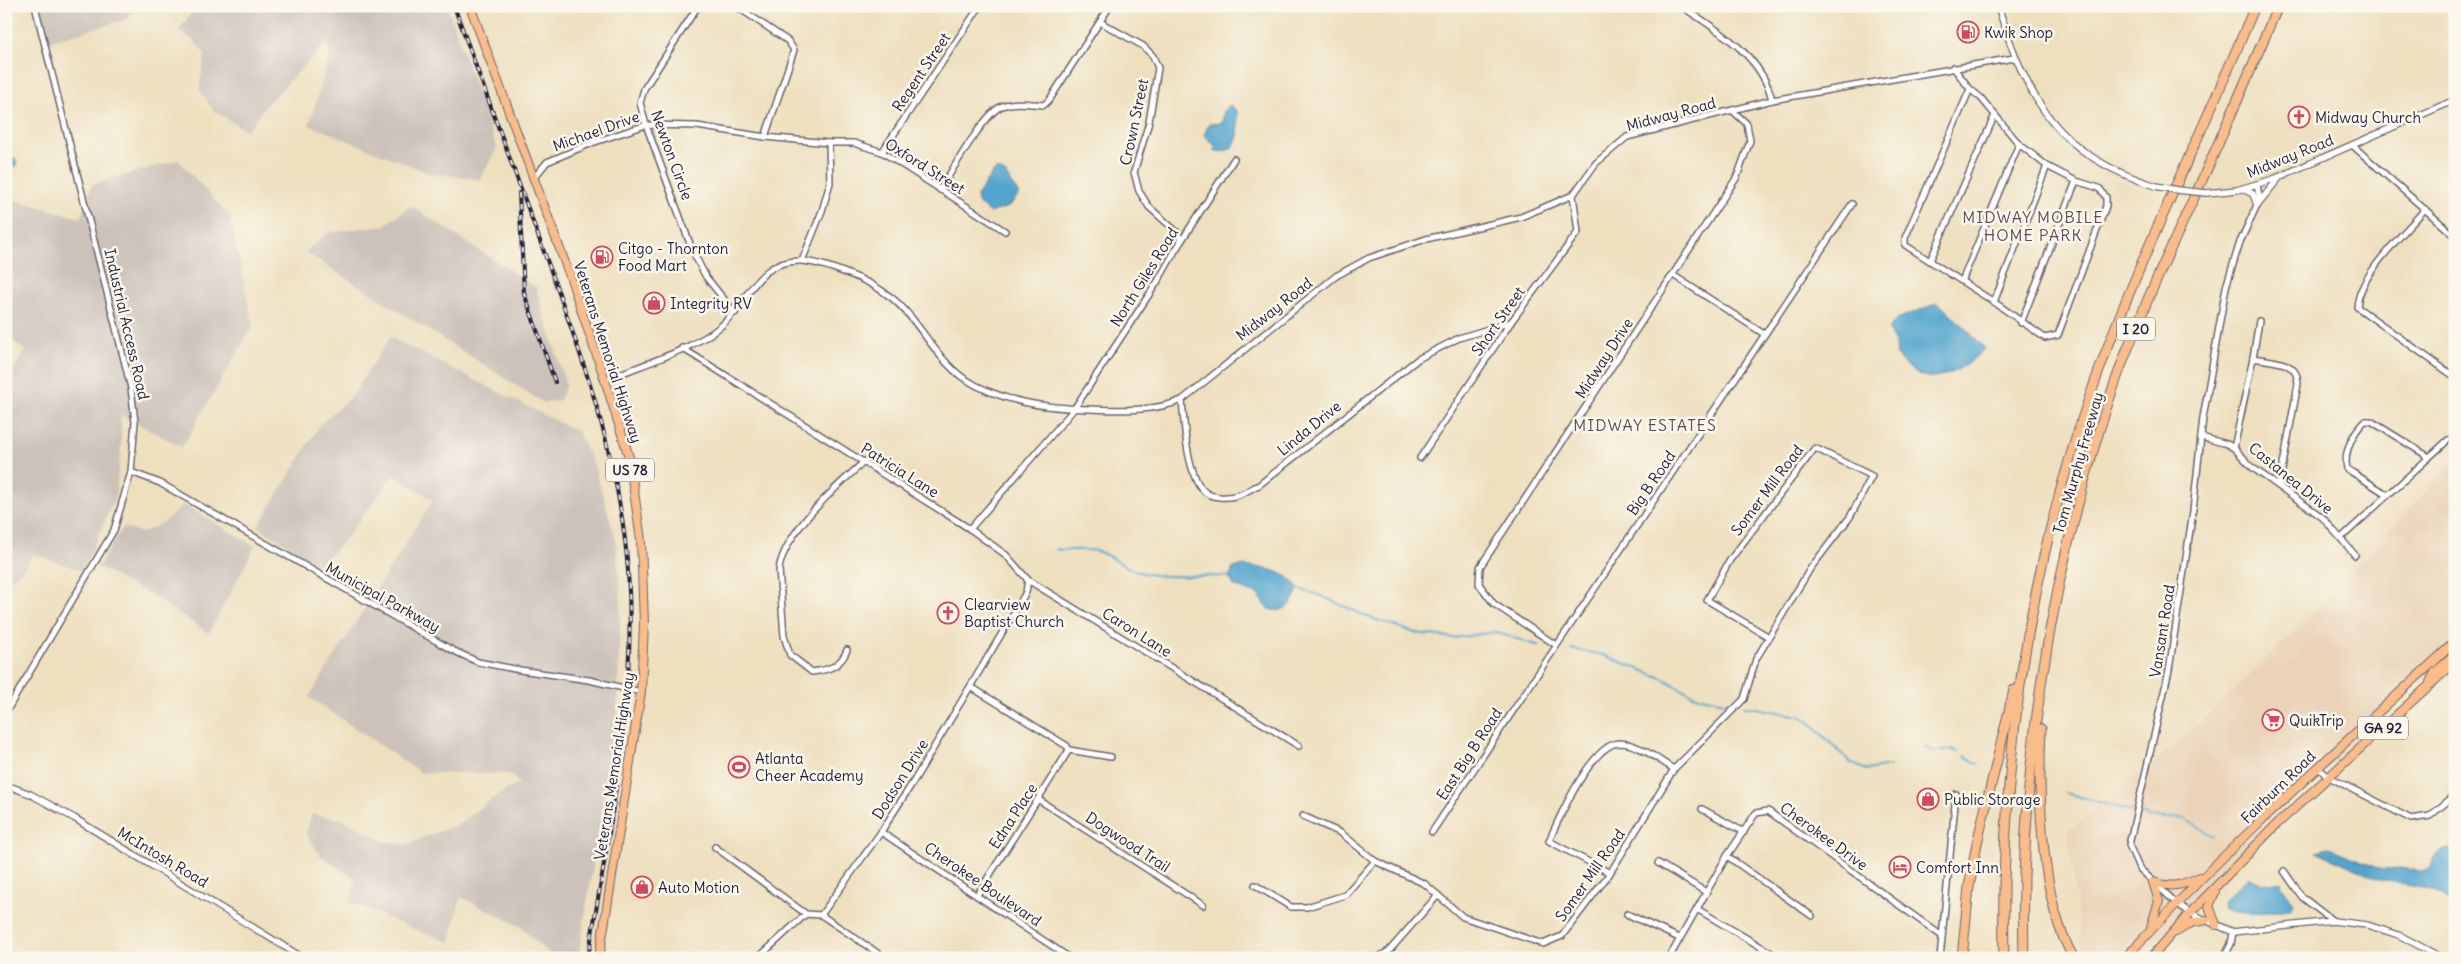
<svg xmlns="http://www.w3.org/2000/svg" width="2461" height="964" viewBox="0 0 2461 964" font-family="Delius,sans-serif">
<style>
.built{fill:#ead3b8}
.industrial{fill:#ccc2b9}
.water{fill:#52a5ce;stroke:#3a6484}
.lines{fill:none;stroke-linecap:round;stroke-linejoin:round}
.stream{stroke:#52a5ce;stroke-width:2}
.minor-casing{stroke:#696469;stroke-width:8}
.tertiary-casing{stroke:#696469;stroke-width:8}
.primary-casing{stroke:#696469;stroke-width:10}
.motorway-casing{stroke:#696469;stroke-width:11}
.minor{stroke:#fff;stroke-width:5}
.tertiary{stroke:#fff;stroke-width:5.5}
.primary{stroke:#fabc8b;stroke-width:8}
.motorway{stroke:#fabc8b;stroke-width:9}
.rail-casing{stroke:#22223b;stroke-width:4}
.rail{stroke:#fbf7ec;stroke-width:2;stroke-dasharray:5.5;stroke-linecap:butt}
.tertiary-bridge-casing{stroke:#696469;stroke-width:8;stroke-linecap:butt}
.tertiary-bridge{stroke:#fff;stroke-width:5.5}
.labels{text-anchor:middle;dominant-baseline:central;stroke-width:5;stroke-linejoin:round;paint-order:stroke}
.shield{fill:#fbf7ec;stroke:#636270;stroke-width:1}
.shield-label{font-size:14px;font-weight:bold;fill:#22223b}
.poi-label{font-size:15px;fill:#22223b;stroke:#fbf7ec;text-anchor:start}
.street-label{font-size:15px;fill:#22223b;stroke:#fbf7ec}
.neighbourhood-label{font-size:16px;letter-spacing:1px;fill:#5d4d55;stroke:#fbf7ec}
</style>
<rect width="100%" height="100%" fill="#fbf7ec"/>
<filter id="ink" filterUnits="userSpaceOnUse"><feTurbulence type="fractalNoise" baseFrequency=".02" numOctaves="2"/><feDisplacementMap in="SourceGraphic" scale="10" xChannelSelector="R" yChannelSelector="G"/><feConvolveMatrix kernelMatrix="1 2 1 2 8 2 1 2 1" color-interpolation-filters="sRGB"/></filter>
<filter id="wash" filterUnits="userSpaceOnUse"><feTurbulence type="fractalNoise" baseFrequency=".0096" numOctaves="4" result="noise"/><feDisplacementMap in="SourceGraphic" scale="20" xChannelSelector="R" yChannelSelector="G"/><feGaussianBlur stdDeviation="1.12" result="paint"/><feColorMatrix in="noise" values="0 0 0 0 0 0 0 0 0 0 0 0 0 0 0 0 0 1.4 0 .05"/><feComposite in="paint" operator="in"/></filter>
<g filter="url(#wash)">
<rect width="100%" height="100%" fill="#eee0bf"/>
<path class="built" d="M 2455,460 L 2455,647 L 2356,743 L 2261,829 L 2143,958 L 2083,958 L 2068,831 L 2188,734 L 2303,623 Z"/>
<g class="industrial">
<path d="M 41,6 L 137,6 L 128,19 L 50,41 Z"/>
<path d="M 196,6 L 447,6 L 497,148 L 480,180 L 429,173 L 309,125 L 330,55 L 327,42 L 266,105 L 247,131 L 214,111 L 199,90 L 205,54 L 192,39 L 179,31 Z"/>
<path d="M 178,160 L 230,217 L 253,326 L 182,447 L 121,415 L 121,451 L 115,498 L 83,571 L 33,554 L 23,570 L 6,582 L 6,379 L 26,351 L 6,337 L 6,198 L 81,218 L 92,184 Z"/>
<path d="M 411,206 L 536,287 L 566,385 L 560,400 L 544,403 L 305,252 L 327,233 L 384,225 Z"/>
<path d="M 390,337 L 578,432 L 595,468 L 616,540 L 621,601 L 617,718 L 578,958 L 553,958 L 520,926 L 461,897 L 450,942 L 416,930 L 350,902 L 356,879 L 321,856 L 306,834 L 312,814 L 345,820 L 383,841 L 407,844 L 457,825 L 494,797 L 519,783 L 510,774 L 421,773 L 309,697 L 433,500 L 394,475 L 342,543 L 319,565 L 258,527 L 321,423 L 353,395 Z"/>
<path d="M 184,505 L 255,546 L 209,633 L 154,597 L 98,567 L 123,527 L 143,533 L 164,522 Z"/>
</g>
<g class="water">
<path d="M 1230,105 L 1237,111 C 1238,123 1242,140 1230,149 L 1221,152 L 1214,150 L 1216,147 L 1204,135 L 1209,124 L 1222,123 L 1224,110 Z"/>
<path d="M 6,154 L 16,159 L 17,166 L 6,169 Z"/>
<path d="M 997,169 L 1005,173 L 1019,195 L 1008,207 L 990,213 L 978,203 L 977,196 L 992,173 Z"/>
<path d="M 1937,303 L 1948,311 L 1985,348 C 1967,368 1932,391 1908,367 C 1904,364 1899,360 1897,356 C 1896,352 1897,349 1896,345 C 1893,338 1889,335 1889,327 L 1897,319 Z"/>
<path d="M 1240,566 C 1259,567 1289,569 1298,589 C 1293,604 1283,616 1267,608 L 1259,595 L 1234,586 L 1229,577 L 1233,568 Z"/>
<path d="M 2329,848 L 2383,869 L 2401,868 L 2421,871 L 2429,868 C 2434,854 2439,848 2455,849 L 2455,906 L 2441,895 L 2417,886 L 2381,880 L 2316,851 Z"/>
<path d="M 2247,877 L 2263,884 L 2281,881 L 2282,887 L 2294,902 L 2292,907 C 2278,914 2237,915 2223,907 L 2222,902 Z"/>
</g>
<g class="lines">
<g class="stream">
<path d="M 1056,549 C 1070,552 1085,547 1099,552 C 1115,557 1127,571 1148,574 C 1175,579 1202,574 1229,577"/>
<path d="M 1298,589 L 1319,595 L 1368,617 L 1416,633 L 1454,638 L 1495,632 L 1540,646"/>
<path d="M 1572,649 L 1603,655 L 1662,678 L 1693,695 L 1733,704"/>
<path d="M 1744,706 L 1800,716 L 1807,720 L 1851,763 L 1866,770 L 1890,766"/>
<path d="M 1925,747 L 1934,752 L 1950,749 L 1958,752"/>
<path d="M 1965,756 L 1978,764"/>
<path d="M 2066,793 L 2135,812"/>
<path d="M 2141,814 L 2149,817 L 2185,819 L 2212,836"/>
</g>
</g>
</g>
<g filter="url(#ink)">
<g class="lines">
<g class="minor-casing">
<g id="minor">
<path d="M 698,6 L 644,89 L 640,103 L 646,125 L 693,252 L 706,277 L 735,313"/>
<path d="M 736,6 L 788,41 L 794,50 L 765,137"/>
<path d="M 1681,6 C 1717,30 1762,55 1772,100"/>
<path d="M 1100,22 L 1143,46 L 1153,56 L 1158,68 L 1149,122 L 1134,172 L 1139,191 L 1149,207 L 1178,233 L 1181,241"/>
<path d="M 1953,67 L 1970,89"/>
<path d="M 1970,89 L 1981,98 L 2019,144 L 2047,166 L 2076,181 L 2099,188 L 2106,197 L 2106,206 L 2058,335 L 2045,338 L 1994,302 L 1905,245 L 1905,238 Z"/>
<path d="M 2352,145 L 2455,236"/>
<path d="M 882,152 L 980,6"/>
<path d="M 533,179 L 547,162 L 592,143 L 646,125 L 697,126 L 765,137 L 829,143 L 854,143 L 882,152 L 1005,231"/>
<path d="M 940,190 C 951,173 984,113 1002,106 C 1014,101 1031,104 1044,105 L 1050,99 L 1110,6"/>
<path d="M 2425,209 C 2404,234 2359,274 2357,307 L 2455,377"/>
<path d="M 802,261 L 822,211 L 830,183 L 829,143"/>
<path d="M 1930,261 L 1994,117"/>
<path d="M 1673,275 L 1764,334"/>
<path d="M 1962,281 L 2019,144"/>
<path d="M 1994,302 L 2047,166"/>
<path d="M 2021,323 L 2076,181"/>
<path d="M 682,348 L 970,529 L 1006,555 L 1028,580 L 1299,746"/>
<path d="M 2253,358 L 2259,321"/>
<path d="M 605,380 C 640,365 693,350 721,326 C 749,302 756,259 802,261 C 816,262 833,268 846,273 C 863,279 878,287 892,298 C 919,320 934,356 962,377 C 999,402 1045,408 1089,409 C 1119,410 1153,412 1182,400 L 1336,276 L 1369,258 L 1426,239 L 1521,217 L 1573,195 L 1596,163 L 1627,137 L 1772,100 L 2014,58"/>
<path d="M 1182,400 C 1184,423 1187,477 1205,492 C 1212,498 1226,498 1235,496 C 1243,495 1251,488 1259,485 L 1418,359 L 1459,338 L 1511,322"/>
<path d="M 2201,437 L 2227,444 L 2234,448 L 2253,468 L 2322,517 L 2355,555"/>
<path d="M 2234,448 L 2253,358 C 2273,362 2298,360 2298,384 L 2279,486"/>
<path d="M 1420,458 L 1511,322 L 1578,232 L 1573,195"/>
<path d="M 131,472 L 160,483 L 452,650 L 478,662 L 520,670 L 589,680 L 641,692"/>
<path d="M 2388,495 L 2347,469 C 2343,453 2353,432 2365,421 L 2371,421 L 2429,457"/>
<path d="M 970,529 L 1074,409 L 1158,281 L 1175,251 L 1234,159"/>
<path d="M 2341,538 L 2448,440"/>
<path d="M 1556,645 L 1494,604 L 1479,584 L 1480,567 L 1737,177 L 1750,141 L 1747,124 L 1733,111"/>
<path d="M 847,650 C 841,666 829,670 812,672 L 790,655 L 784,636 L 779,569 C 785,531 837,486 865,461"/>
<path d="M 971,687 L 1067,746 L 1069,750 L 1111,757"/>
<path d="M 6,712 L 114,530 L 131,472 L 135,422 L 131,388 L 35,6"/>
<path d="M 2318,768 L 2329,777 L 2411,819 L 2430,816 L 2455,795"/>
<path d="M 1039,800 L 1203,905"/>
<path d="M 1702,809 L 1744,832"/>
<path d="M 1303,816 L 1341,833 L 1375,861 L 1425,884 L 1463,917 L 1543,944 L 1562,936 L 1610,873 L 1674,769 L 1744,699 L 1756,659 L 1810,569 L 1850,517 L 1872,476 L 1815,448 L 1730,560 L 1707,600 L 1769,637"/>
<path d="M 881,832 L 1070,958"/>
<path d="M 1432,832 L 1852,204"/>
<path d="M 715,847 L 806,914"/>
<path d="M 1727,856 L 1812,916"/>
<path d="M 1658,863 L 1706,892"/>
<path d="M 2284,871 L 2302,897 L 2333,921"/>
<path d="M 1610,873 L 1549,841 C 1559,818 1592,744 1619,743 C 1639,743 1658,760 1674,769"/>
<path d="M 1255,885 L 1291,907 L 1307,907 L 1345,895 L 1375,861"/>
<path d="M 977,895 L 1069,750"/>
<path d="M 2176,903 L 2139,868 L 2129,845 L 2169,670 L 2193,511 L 2203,418 L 2226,287 L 2240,242 L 2257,205 L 2259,195 L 2257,185"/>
<path d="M 1697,909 L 1773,954"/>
<path d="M 1627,914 L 1679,938"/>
<path d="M 821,915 L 885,958"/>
<path d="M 758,958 L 806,914 L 821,915 L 881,832 L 915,779 L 1017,608 L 1026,592 L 1028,580"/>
<path d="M 1377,958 L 1389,951 L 1438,895"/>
<path d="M 1669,958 L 1727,856 L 1756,813 L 1768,811 L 1942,936"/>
<path d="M 1940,958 L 1956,794"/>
<path d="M 2224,958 L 2231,944 L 2233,932"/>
</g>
</g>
<g class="tertiary-casing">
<g id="tertiary">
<path d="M 1998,6 C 2027,100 2058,156 2156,186"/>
<path d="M 2243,189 L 2253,194 L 2257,205"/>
<path d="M 2206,193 L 2237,190 L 2274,179 L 2455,100"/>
<path d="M 2257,205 L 2279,178"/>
<path d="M 6,785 L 30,794 L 74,818 L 303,958"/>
<path d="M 2176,903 L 2190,913 L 2233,932 L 2333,921 L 2367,925 L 2399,935 L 2442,958"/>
</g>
</g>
<g class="primary-casing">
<g id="primary">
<path d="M 470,6 L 571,279 L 605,380 L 629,457 L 641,540 L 644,624 L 641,692 L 599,958"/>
<path d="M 2430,682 L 2435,672 L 2455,655"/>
<path d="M 2153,882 C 2173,888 2180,886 2200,877"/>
<path d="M 2215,892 L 2209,906 L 2216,925"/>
<path d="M 2151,927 L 2159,901 L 2153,882"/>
<path d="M 2176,932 L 2191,923 L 2206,920"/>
<path d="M 2125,958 C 2228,846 2343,745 2455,642"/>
<path d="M 2151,958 L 2190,913 L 2277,824 L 2455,662"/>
</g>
</g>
<g class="motorway-casing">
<g id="motorway">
<path d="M 2041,729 C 2038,792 2040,904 2074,958"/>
<path d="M 1962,958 L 1969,887 L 1977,843 L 2014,690"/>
<path d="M 2004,958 C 2000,761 2029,564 2096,379 C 2141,252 2204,131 2255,6"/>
<path d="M 2024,958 C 2019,769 2050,576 2110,397 C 2134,326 2166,258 2198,189 C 2225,129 2252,67 2278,6"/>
</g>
</g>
<use href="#minor" class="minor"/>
<use href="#tertiary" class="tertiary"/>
<use href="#primary" class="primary"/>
<use href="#motorway" class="motorway"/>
<g class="rail-casing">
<g id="rail">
<path d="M 454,6 C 484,88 514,170 544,252 C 582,356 620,459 628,571 C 637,701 609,830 588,958"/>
<path d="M 519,193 L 524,293 L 555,382"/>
</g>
</g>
<use href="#rail" class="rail"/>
<g class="tertiary-bridge-casing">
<path id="tertiary-bridge" d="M 2156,186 L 2177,190 L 2206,193"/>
</g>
<use href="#tertiary-bridge" class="tertiary-bridge"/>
</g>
</g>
<defs>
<g id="fuel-ring" transform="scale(1.125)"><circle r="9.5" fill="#fbf7ec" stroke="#d1495b" stroke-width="1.5"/><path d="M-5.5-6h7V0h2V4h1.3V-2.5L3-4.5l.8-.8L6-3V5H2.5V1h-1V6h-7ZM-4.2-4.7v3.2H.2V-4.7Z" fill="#d1495b"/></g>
<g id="church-ring" transform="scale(1.125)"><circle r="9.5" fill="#fbf7ec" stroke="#d1495b" stroke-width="1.5"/><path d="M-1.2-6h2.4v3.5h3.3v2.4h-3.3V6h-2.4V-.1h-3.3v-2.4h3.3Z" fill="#d1495b"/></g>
<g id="shop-ring" transform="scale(1.125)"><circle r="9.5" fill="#fbf7ec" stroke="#d1495b" stroke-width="1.5"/><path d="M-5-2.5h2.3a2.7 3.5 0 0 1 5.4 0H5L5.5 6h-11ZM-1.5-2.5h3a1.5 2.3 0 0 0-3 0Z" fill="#d1495b"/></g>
<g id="supermarket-ring" transform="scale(1.125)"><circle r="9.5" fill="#fbf7ec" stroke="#d1495b" stroke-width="1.5"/><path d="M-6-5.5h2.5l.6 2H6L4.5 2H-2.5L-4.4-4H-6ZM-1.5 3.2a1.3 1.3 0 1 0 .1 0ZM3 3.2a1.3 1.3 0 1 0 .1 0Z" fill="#d1495b"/></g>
<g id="stadium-ring" transform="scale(1.125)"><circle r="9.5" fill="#fbf7ec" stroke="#d1495b" stroke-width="1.5"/><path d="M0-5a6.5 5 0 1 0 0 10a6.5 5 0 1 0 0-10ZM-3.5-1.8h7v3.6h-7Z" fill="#d1495b"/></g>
<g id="hotel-ring" transform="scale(1.125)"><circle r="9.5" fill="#fbf7ec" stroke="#d1495b" stroke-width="1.5"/><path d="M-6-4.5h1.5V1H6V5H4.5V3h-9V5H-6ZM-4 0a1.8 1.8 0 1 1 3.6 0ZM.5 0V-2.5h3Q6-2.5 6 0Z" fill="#d1495b"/></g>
</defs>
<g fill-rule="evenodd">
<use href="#fuel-ring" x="1968" y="32"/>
<use href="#church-ring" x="2299" y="117"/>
<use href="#fuel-ring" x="602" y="257"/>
<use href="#shop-ring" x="654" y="303"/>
<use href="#church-ring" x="948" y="613"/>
<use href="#supermarket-ring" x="2273" y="720"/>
<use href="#stadium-ring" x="739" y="767"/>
<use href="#shop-ring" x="1928" y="799"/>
<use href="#hotel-ring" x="1900" y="867"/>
<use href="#shop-ring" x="642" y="887"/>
</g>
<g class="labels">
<g class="shield">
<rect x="2117" y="317.5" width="38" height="23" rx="4"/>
<rect x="606" y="458.5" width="48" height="23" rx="4"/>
<rect x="2358" y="716.5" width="50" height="23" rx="4"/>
</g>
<g class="shield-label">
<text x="2136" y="329">I 20</text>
<text x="630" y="470">US 78</text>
<text x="2383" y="728">GA 92</text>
</g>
<g class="poi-label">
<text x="1984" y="32">Kwik Shop</text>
<text x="2315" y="117">Midway Church</text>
<text x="618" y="248">Citgo - Thornton<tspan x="618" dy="17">Food Mart</tspan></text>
<text x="670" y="303">Integrity RV</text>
<text x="964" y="604">Clearview<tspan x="964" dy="17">Baptist Church</tspan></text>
<text x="2289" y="720">QuikTrip</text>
<text x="755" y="758">Atlanta<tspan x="755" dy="17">Cheer Academy</tspan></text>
<text x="1944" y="799">Public Storage</text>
<text x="1916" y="867">Comfort Inn</text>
<text x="658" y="887">Auto Motion</text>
</g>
<g class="street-label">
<text transform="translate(921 72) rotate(-56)">Regent Street</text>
<text transform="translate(1671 114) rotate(-15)">Midway Road</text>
<text transform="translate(1134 122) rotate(-78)">Crown Street</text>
<text transform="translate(596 131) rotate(-20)">Michael Drive</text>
<text transform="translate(672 155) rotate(70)">Newton Circle</text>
<text transform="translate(2290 156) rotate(-22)">Midway Road</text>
<text transform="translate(925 166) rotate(32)">Oxford Street</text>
<text transform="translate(1144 277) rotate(-58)">North Giles Road</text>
<text transform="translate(1274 309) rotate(-38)">Midway Road</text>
<text transform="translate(1498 321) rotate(-55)">Short Street</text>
<text transform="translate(127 324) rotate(77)">Industrial Access Road</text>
<text transform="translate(608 352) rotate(72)">Veterans Memorial Highway</text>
<text transform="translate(1604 358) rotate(-57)">Midway Drive</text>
<text transform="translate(1309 428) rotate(-39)">Linda Drive</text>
<text transform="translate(2078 463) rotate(-74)">Tom Murphy Freeway</text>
<text transform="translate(900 470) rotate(32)">Patricia Lane</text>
<text transform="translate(2291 478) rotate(39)">Castanea Drive</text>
<text transform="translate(1651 483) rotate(-56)">Big B Road</text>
<text transform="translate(1767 490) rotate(-53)">Somer Mill Road</text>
<text transform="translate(383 597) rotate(29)">Municipal Parkway</text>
<text transform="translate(2162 631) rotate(-81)">Vansant Road</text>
<text transform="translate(1137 632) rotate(32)">Caron Lane</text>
<text transform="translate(1469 754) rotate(-57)">East Big B Road</text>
<text transform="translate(614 766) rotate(-81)">Veterans Memorial Highway</text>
<text transform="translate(900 779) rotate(-58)">Dodson Drive</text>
<text transform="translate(2278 787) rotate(-44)">Fairburn Road</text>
<text transform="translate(1013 816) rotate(-57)">Edna Place</text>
<text transform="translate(1824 836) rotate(36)">Cherokee Drive</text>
<text transform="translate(1128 842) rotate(33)">Dogwood Trail</text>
<text transform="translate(163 857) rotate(31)">McIntosh Road</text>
<text transform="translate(1590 875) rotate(-55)">Somer Mill Road</text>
<text transform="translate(983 884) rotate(34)">Cherokee Boulevard</text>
</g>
<g class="neighbourhood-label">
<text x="2033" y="217">MIDWAY MOBILE<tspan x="2033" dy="18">HOME PARK</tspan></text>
<text x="1645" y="425">MIDWAY ESTATES</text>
</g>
</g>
<rect width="2461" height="964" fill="none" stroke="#fbf7ec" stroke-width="25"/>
</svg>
